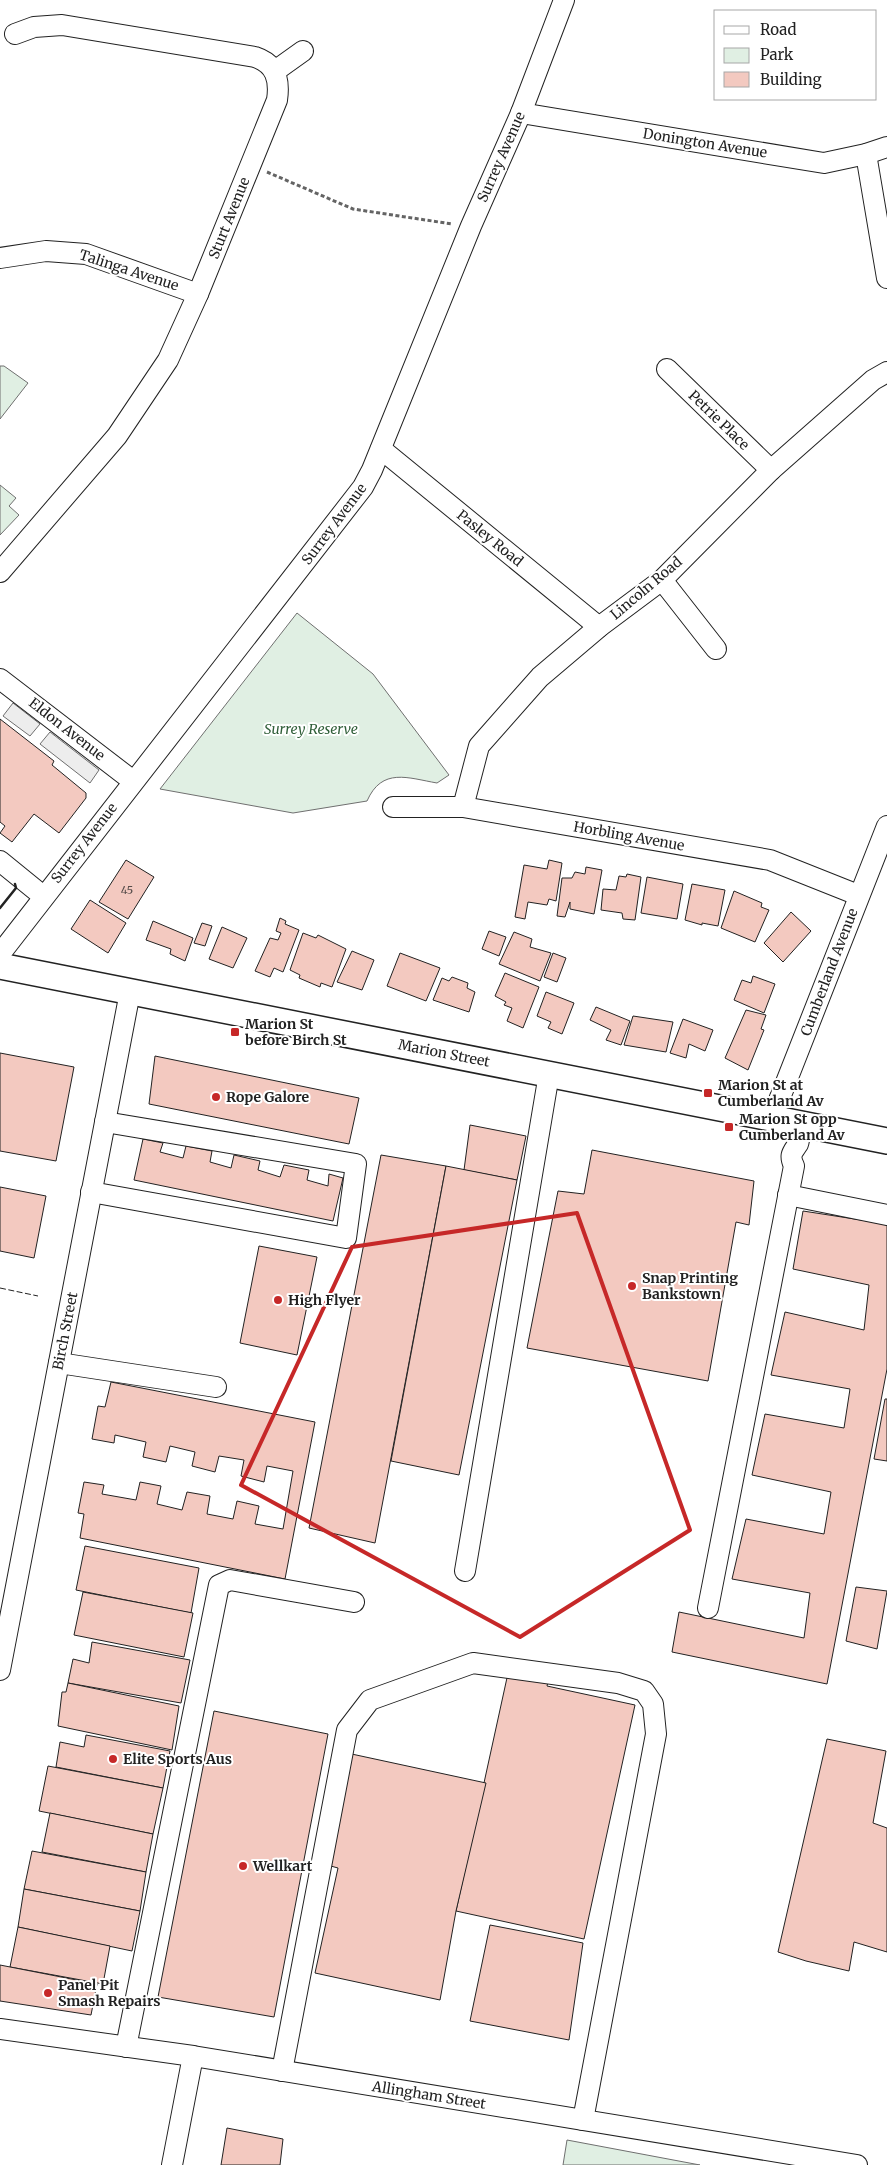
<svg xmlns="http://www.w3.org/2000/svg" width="887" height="2165" viewBox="0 0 887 2165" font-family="Merriweather,serif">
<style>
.green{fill:#e0efe3;stroke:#6f6f6f}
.parking{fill:#ededed;stroke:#6f6f6f}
.building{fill:#f3c9c0;stroke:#222}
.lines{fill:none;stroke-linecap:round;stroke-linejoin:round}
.minor-casing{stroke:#222;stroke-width:22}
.major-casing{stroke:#222;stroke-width:28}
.path{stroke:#646464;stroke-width:3;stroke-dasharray:4 2.5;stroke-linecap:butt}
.minor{stroke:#fff;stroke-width:20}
.major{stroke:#fff;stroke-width:25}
.fence{stroke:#222;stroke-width:1;stroke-dasharray:6 2.5;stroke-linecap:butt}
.wall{stroke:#222;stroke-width:2.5}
.marked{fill:none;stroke:#c62828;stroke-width:4;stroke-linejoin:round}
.poi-dot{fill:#c62828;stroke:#fff;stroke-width:2}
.labels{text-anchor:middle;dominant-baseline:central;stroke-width:4;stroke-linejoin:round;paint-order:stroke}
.number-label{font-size:11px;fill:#564c4a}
.street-label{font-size:14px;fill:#222;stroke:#fff}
.park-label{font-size:14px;font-style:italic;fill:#2f5e38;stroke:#fff}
.poi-label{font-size:14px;font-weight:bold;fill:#222;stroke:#fff;text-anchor:start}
</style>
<rect width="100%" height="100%" fill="#fff"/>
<g class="green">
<path d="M 0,366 L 4,366 L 28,383 L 0,419 Z"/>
<path d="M 0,485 L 16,498 L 9,506 L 19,515 L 0,535 Z"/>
<path d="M 297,613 L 373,674 L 449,775 L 437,783 C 408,778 382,767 367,801 L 293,813 L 160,789 Z"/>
<path d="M 567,2140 L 700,2165 L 563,2165 Z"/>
</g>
<g class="parking">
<path d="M 13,703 L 40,724 L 30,736 L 3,716 Z"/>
<path d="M 50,732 L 99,770 L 90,783 L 40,744 Z"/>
</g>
<g class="building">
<path d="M 0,719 L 54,761 L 52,765 L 86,793 L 86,798 L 59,833 L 34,814 L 12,842 L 0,833 L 5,826 L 0,822 Z"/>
<path d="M 126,860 L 154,877 L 128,919 L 99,902 Z"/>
<path d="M 549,860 L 562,863 L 556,901 L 549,899 L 547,905 L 528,902 L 525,919 L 515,917 L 524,865 L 547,869 Z"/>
<path d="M 586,867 L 602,870 L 594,914 L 570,909 L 570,902 L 565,917 L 557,916 L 562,878 L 572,878 L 575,872 L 585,874 Z"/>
<path d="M 627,874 L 641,877 L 635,920 L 623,919 L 622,913 L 601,910 L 603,889 L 616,890 L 619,876 L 626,877 Z"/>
<path d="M 647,877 L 683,884 L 677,919 L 641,913 Z"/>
<path d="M 692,884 L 725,890 L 718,926 L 702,923 L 702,925 L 685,920 Z"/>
<path d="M 734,891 L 762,903 L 761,907 L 769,910 L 755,942 L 721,928 Z"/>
<path d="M 90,900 L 126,923 L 108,953 L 71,929 Z"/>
<path d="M 791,912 L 811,931 L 783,962 L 764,943 Z"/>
<path d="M 280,918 L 286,921 L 285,924 L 299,930 L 283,972 L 274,968 L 270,977 L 255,971 L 270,938 L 278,940 L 281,933 L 276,931 Z"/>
<path d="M 153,921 L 193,938 L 185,961 L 170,954 L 171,949 L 146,940 Z"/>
<path d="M 202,923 L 212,926 L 205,946 L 194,943 Z"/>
<path d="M 222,927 L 247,938 L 233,968 L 209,959 Z"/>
<path d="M 489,931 L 506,937 L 499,956 L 482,949 Z"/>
<path d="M 514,932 L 532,939 L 530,947 L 551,953 L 540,981 L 499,964 Z"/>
<path d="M 303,933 L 316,938 L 318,935 L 346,949 L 332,987 L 321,983 L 320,987 L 299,978 L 300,975 L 290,970 Z"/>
<path d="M 352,951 L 374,960 L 362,990 L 337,982 Z"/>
<path d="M 400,953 L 440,968 L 426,1001 L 387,986 Z"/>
<path d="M 553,953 L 566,958 L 557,982 L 544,977 Z"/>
<path d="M 505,973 L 539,987 L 523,1028 L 507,1021 L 512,1008 L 504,1005 L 506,1002 L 495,996 Z"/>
<path d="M 753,976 L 775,984 L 764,1013 L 734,1000 L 742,980 L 751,983 Z"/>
<path d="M 452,977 L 468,983 L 467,988 L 475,992 L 469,1012 L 433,1000 L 442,978 L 449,981 Z"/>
<path d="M 546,992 L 574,1003 L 562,1034 L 548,1028 L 551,1022 L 537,1016 Z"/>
<path d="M 596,1007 L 630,1021 L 621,1045 L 606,1040 L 611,1030 L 590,1020 Z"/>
<path d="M 746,1010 L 766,1015 L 761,1029 L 764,1030 L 748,1070 L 725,1058 Z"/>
<path d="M 633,1016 L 673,1022 L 666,1052 L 624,1045 Z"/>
<path d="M 683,1019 L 713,1030 L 705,1051 L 689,1044 L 686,1058 L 670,1053 Z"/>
<path d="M 0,1053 L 74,1067 L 56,1161 L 0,1151 Z"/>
<path d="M 155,1056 L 359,1098 L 349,1144 L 149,1104 Z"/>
<path d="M 470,1125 L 526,1136 L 517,1180 L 464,1170 Z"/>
<path d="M 143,1139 L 163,1143 L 160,1152 L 183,1158 L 186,1146 L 212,1151 L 210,1162 L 231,1168 L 234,1155 L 260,1161 L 258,1170 L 280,1177 L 284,1165 L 309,1170 L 307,1180 L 328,1186 L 329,1174 L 343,1178 L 333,1221 L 134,1180 Z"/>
<path d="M 592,1150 L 754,1181 L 749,1225 L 736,1222 L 708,1381 L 527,1348 L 558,1191 L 584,1194 Z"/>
<path d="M 381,1155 L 446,1166 L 375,1543 L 309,1528 Z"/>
<path d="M 446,1166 L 517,1180 L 459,1475 L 391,1461 Z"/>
<path d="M 0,1187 L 46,1196 L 34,1258 L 0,1251 Z"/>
<path d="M 803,1211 L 887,1224 L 887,1369 L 827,1684 L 672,1652 L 679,1612 L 804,1638 L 810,1593 L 732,1579 L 746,1519 L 824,1534 L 831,1492 L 752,1475 L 765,1414 L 844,1428 L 850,1389 L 771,1375 L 785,1312 L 864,1330 L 869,1285 L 793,1269 Z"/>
<path d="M 259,1246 L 317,1257 L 297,1355 L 240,1343 Z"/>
<path d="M 111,1382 L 315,1422 L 285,1579 L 80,1538 L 84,1514 L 78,1513 L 84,1482 L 104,1485 L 102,1494 L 136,1500 L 140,1482 L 161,1486 L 157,1504 L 182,1510 L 187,1492 L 210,1496 L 207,1514 L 233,1519 L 237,1501 L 259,1506 L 255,1524 L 283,1529 L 293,1471 L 267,1466 L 264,1482 L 241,1476 L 244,1460 L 219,1456 L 215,1472 L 192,1466 L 195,1452 L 170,1446 L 166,1462 L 143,1457 L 146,1442 L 115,1435 L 114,1443 L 92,1439 L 98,1406 L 105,1407 Z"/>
<path d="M 885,1399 L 887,1399 L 887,1461 L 874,1459 Z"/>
<path d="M 85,1546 L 199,1568 L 191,1613 L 76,1590 Z"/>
<path d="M 856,1587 L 887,1591 L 877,1649 L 846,1641 Z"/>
<path d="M 83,1592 L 193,1613 L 184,1657 L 74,1635 Z"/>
<path d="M 92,1642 L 190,1660 L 181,1703 L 68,1683 L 73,1659 L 89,1663 Z"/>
<path d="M 510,1664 L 550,1673 L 547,1686 L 635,1705 L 584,1939 L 456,1911 Z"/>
<path d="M 68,1683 L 179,1706 L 172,1750 L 58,1726 L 62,1692 L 66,1692 Z"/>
<path d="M 214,1711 L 328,1734 L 274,2017 L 158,1997 Z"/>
<path d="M 86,1735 L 170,1751 L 163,1788 L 56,1767 L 60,1742 L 84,1747 Z"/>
<path d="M 827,1739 L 886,1751 L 873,1823 L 887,1828 L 887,1952 L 854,1942 L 849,1971 L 806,1961 L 778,1952 Z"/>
<path d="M 347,1753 L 486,1783 L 456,1911 L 440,2000 L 315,1973 L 338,1868 L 327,1865 Z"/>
<path d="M 48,1766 L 163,1788 L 153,1834 L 39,1811 Z"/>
<path d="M 50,1813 L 153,1834 L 146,1872 L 42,1852 Z"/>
<path d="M 32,1851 L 146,1872 L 140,1911 L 24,1889 Z"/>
<path d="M 24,1889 L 140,1911 L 132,1951 L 18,1927 Z"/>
<path d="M 490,1925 L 583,1943 L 569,2040 L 470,2021 Z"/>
<path d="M 18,1927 L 110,1946 L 103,1984 L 10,1967 Z"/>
<path d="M 0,1965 L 97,1984 L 91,2015 L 0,2001 Z"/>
<path d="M 227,2128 L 283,2139 L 280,2165 L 221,2165 Z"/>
</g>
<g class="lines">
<g class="minor-casing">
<g id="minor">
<path d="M 275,71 L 303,51"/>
<path d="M 521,113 L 824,163 L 866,154 L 887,147"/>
<path d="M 866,154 L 887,278"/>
<path d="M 0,258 L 46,251 L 86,254 L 198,294"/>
<path d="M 667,369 L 771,470"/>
<path d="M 381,449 L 599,627"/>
<path d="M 0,572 L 117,436 L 168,360 L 198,294 L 277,100 C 280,80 276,64 255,57 L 62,25 L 34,27 L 15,34"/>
<path d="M 662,580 L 716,649"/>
<path d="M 0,679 L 133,781"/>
<path d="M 393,807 L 463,807 L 770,860 L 858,895"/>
<path d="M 463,807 L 479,746 L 540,677 L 599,627 L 662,580 L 771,470 L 873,380 L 887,372"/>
<path d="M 0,861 L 43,896"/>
<path d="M 0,954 L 363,487 L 372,470 L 471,226 L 521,113 L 564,0"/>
<path d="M 772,1118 L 887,826"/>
<path d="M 91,1192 L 346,1238 L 356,1164 L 105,1122"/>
<path d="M 788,1195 L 887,1215"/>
<path d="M 59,1363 L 216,1387"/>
<path d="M 465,1571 L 549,1074"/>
<path d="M 708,1608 L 794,1166 C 789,1155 792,1153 798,1144 C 800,1139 800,1130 801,1124"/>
<path d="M 0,1670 L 130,992"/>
<path d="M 0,2029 L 193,2056 L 857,2165"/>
<path d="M 126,2047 L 219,1585 L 230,1580 L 354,1602"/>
<path d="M 282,2071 L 347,1730 L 370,1700 L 473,1663 L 618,1683 L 644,1691 L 653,1704 L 656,1734 L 583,2120"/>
<path d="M 172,2165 L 193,2056"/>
</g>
</g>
<g class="major-casing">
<path id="major" d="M 0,966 L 887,1141"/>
</g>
<path class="path" d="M 267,172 L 353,209 L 452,224"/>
<use href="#minor" class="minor"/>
<use href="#major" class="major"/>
<path class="fence" d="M 0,1288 L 38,1296"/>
<path class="wall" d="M 0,908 L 16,888 L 15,884"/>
</g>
<path class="marked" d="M 577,1213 L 690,1530 L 520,1637 L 241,1485 L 352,1247 Z"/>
<g class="poi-dot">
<rect x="230" y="1027" width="10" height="10" rx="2.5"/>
<rect x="703" y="1088" width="10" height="10" rx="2.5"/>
<circle cx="216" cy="1097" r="5"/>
<rect x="724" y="1122" width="10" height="10" rx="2.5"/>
<circle cx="632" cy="1286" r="5"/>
<circle cx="278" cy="1300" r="5"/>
<circle cx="113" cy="1759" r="5"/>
<circle cx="243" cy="1866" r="5"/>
<circle cx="48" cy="1993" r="5"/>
</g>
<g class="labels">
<g class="number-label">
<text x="127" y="890">45</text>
</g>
<g class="street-label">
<text transform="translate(705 143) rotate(9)">Donington Avenue</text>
<text transform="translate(501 157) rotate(-66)">Surrey Avenue</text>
<text transform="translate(229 218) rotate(-68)">Sturt Avenue</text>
<text transform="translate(129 270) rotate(18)">Talinga Avenue</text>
<text transform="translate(719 420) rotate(44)">Petrie Place</text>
<text transform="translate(334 524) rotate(-53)">Surrey Avenue</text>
<text transform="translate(490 538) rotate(39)">Pasley Road</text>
<text transform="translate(646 588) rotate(-40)">Lincoln Road</text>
<text transform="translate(67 729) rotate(38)">Eldon Avenue</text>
<text transform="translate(629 836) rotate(10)">Horbling Avenue</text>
<text transform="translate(84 843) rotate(-52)">Surrey Avenue</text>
<text transform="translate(829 972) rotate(-69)">Cumberland Avenue</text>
<text transform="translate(444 1053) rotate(11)">Marion Street</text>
<text transform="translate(65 1331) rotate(-79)">Birch Street</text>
<text transform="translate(429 2095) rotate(9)">Allingham Street</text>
</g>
<g class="park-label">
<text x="311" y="729">Surrey Reserve</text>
</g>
<g class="poi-label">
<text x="245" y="1024">Marion St<tspan x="245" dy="16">before Birch St</tspan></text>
<text x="718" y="1085">Marion St at<tspan x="718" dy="16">Cumberland Av</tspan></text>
<text x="226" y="1097">Rope Galore</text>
<text x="739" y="1119">Marion St opp<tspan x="739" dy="16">Cumberland Av</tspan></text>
<text x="642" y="1278">Snap Printing<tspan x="642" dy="16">Bankstown</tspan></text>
<text x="288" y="1300">High Flyer</text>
<text x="123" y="1759">Elite Sports Aus</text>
<text x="253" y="1866">Wellkart</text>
<text x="58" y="1985">Panel Pit<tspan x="58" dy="16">Smash Repairs</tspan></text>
</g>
</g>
<rect x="714" y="10" width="162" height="90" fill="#ffffff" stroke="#a7a7a7"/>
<rect x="724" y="26" width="25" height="8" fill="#ffffff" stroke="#a7a7a7"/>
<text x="760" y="35" font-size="15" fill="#222222">Road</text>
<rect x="724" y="48" width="25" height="15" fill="#e0efe3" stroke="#a7a7a7"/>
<text x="760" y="60" font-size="15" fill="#222222">Park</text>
<rect x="724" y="72" width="25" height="15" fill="#f3c9c0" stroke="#a7a7a7"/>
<text x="760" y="85" font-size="15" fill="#222222">Building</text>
</svg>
